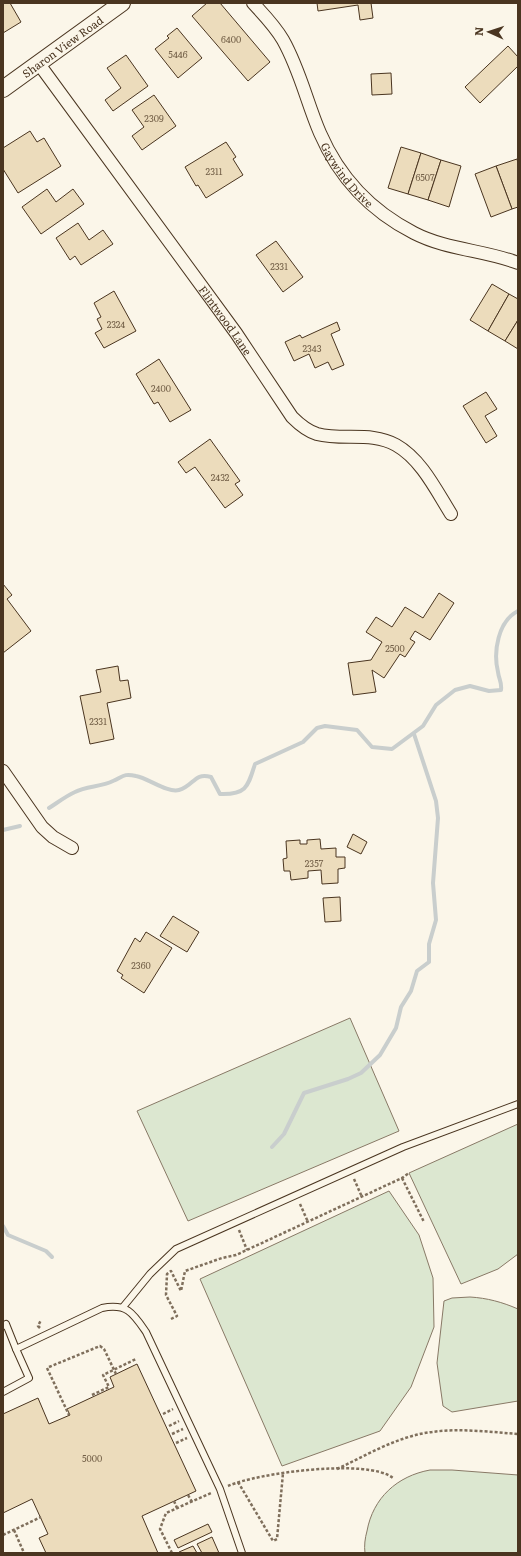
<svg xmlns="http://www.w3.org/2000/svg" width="521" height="1556" viewBox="0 0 521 1556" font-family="Literata,serif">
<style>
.green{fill:#dce7d0;stroke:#887966}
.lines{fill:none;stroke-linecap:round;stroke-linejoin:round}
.stream{stroke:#c9cecd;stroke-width:4}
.building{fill:#ecdcbc;stroke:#4a3520}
.service-casing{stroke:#4a3520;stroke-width:8}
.minor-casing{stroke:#4a3520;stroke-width:14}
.tertiary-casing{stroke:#4a3520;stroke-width:18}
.path{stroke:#7f6f5c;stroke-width:2.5;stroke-dasharray:3 2;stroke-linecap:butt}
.service{stroke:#fbf6e9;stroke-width:6}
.minor{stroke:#fbf6e9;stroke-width:12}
.tertiary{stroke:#fbf6e9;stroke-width:16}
.labels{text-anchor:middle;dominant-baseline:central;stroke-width:3;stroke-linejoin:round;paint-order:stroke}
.number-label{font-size:9px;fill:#725f47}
.street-label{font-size:11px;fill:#4a3520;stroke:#fbf6e9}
</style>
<rect width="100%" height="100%" fill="#fbf6e9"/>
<g class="green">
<path d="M 350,1018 L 399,1131 L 188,1221 L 137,1111 Z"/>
<path d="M 518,1124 L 518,1254 L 498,1269 L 461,1284 L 409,1173 Z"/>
<path d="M 389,1191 L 419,1235 L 433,1278 L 434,1327 L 411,1387 L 380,1431 L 282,1466 L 200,1279 Z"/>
<path d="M 470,1297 C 487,1298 502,1302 518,1309 L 518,1401 L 452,1412 L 443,1406 L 437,1363 L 444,1301 L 452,1298 Z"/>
<path d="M 430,1470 L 452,1470 L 518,1475 L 518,1553 L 365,1553 C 364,1546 365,1538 367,1531 C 373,1498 397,1476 430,1470 Z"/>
</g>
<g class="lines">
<g class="stream">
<path d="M 49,808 C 57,803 66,796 75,792 C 86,786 101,787 113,781 C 123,777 123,773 136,776 C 148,778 167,793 179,790 C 194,786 194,772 211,777 L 220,794 C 247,795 248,786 255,764 L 303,742 L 317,728 L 325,726 L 357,730 L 372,747 L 392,749 L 423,726 L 436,705 L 455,690 L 470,686 L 489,691 L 501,690 C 502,682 499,680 498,672 C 493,652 498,621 518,611"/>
<path d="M 3,830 L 20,826"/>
<path d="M 272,1147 L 284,1134 L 304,1093 L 348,1079 L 361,1073 L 380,1055 L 396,1028 L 401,1007 L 411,991 L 417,971 L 429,962 L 429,944 L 436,920 L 433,883 L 438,818 L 436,801 L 414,734"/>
<path d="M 3,1226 L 8,1235 L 46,1251 L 52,1257"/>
</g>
</g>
<g class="building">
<path d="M 3,3 L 10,3 L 21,22 L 3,33 Z"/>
<path d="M 207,3 L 220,3 L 270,62 L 248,81 L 192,16 Z"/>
<path d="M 317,3 L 371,3 L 373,18 L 360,20 L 358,5 L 318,11 Z"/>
<path d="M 177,28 L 202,58 L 178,78 L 155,49 L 169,38 L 167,36 Z"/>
<path d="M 508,46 L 518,57 L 518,66 L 480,103 L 465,87 Z"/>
<path d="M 126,55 L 148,86 L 113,111 L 105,100 L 121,88 L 107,68 Z"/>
<path d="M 391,73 L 392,94 L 372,95 L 371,74 Z"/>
<path d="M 154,95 L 176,126 L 142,150 L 132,136 L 144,127 L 132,110 Z"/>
<path d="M 30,131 L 37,142 L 44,138 L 61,166 L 18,193 L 3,169 L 3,148 Z"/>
<path d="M 226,142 L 236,157 L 233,159 L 243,175 L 206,198 L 198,185 L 196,186 L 185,167 Z"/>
<path d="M 401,147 L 421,153 L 408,194 L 388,188 Z"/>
<path d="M 421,153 L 441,160 L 428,200 L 408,194 Z"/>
<path d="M 517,159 L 518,163 L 518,207 L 512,209 L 496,166 Z"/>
<path d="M 441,160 L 461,166 L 449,207 L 428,200 Z"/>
<path d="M 496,166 L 512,209 L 491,217 L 475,174 Z"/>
<path d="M 47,189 L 56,202 L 73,189 L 84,204 L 41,234 L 22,207 Z"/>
<path d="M 78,223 L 89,240 L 103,230 L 113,244 L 81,265 L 75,256 L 70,260 L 56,238 Z"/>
<path d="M 276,241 L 303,277 L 283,292 L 256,255 Z"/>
<path d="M 492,284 L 509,294 L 488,331 L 470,320 Z"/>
<path d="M 114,291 L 136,331 L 104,348 L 95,333 L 102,329 L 97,319 L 101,317 L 94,303 Z"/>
<path d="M 509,294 L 518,299 L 518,320 L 505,341 L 488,331 Z"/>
<path d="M 518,320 L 518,349 L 505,341 Z"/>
<path d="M 337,322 L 340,330 L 331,334 L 344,365 L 332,370 L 328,362 L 315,368 L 309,354 L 294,361 L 285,342 L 300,335 L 302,338 Z"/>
<path d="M 159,359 L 191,410 L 170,422 L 158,402 L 154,404 L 136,374 Z"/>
<path d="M 486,392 L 497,409 L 485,416 L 497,436 L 486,443 L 463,406 Z"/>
<path d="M 210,439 L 240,481 L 235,484 L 243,495 L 225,508 L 195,467 L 186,473 L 178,462 Z"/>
<path d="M 3,584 L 12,595 L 7,599 L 31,631 L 3,653 Z"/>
<path d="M 439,593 L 454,603 L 430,640 L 415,631 L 410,639 L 415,642 L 405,657 L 400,654 L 384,678 L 372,670 L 376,692 L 353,695 L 348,663 L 371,660 L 382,642 L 366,632 L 376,617 L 392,627 L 405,607 L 423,618 Z"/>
<path d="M 118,666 L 120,681 L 128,680 L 131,698 L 107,703 L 114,739 L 90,744 L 80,696 L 101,692 L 96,670 Z"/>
<path d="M 353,834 L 367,842 L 361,854 L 347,847 Z"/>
<path d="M 320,839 L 321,849 L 336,848 L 336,857 L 345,857 L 345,868 L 338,869 L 338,883 L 322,884 L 321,870 L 308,871 L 308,878 L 291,880 L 290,871 L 284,871 L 283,859 L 287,858 L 286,841 L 300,840 L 300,844 L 307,844 L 307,840 Z"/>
<path d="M 340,897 L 341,921 L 325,922 L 323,898 Z"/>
<path d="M 173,916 L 199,932 L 187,952 L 160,936 Z"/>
<path d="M 146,932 L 172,948 L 144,993 L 121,978 L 123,975 L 117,971 L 135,938 L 140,942 Z"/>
<path d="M 137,1364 L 196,1491 L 142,1516 L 158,1553 L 46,1553 L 39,1538 L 48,1534 L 32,1499 L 3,1513 L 3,1414 L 38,1398 L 49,1424 L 70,1415 L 67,1409 L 114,1387 L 110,1377 Z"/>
<path d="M 208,1524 L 212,1532 L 178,1548 L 174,1540 Z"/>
<path d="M 212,1537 L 219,1553 L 202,1553 L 197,1544 Z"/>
<path d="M 193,1546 L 197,1553 L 179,1553 L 179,1552 Z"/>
</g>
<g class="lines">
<g class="service-casing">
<g id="service">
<path d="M 123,1307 L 150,1274 L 176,1249 L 403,1147 L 518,1104"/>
<path d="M 3,1326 L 6,1324 L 16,1349 L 102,1308 C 127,1303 133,1313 146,1332 L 220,1489 L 242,1553"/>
<path d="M 3,1392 L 29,1378 L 16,1349"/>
</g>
</g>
<g class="minor-casing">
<g id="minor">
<path id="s1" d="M 253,3 C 264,15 275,26 283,40 C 300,70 307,103 320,133 C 339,177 371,211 414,233 C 447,250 484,250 518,263"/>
<path id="s2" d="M 39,64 L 236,333 L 292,417 C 299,424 307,431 317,434 C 343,441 371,431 396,445 C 421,459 436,490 451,514"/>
<path d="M 3,771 L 42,827 L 53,837 L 72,848"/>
</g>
</g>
<g class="tertiary-casing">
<g id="tertiary">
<path id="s3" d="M 3,89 L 122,3"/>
</g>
</g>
<g class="path">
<path d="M 402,1178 L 424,1222"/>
<path d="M 354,1179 L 362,1197"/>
<path d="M 300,1204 L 308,1222"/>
<path d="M 239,1230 L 247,1250"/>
<path d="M 171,1319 L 177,1316 L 166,1295 L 167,1274 L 171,1271 L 181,1291 L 185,1271 L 222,1258 L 236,1255 L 402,1178 L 409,1173"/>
<path d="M 40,1328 L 38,1326 L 41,1320"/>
<path d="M 49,1367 L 100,1346 L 104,1349 L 116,1374"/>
<path d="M 47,1368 L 69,1415"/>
<path d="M 92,1395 L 109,1387 L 103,1375 L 136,1359"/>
<path d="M 163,1414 L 173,1409"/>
<path d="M 169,1426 L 179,1421"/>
<path d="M 172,1434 L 183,1429"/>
<path d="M 176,1443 L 187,1438"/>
<path d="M 337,1469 C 367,1455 398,1436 432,1432 C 460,1428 490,1432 518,1434"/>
<path d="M 238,1482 L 273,1541 L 277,1539 L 283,1473"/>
<path d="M 228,1486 C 257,1473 368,1458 393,1478"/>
<path d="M 188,1495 L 192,1502"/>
<path d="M 174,1501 L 177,1508"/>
<path d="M 14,1530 L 24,1553"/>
<path d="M 3,1535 L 41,1517"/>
<path d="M 172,1553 L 160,1529 L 166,1513 L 211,1493"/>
</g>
<use href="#service" class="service"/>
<use href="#minor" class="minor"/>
<use href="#tertiary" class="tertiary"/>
</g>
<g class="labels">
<g class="number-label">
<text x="231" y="39">6400</text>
<text x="178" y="54">5446</text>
<text x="154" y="118">2309</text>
<text x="214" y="171">2311</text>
<text x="425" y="177">6507</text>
<text x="279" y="266">2331</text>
<text x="116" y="324">2324</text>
<text x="312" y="348">2343</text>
<text x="161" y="388">2400</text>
<text x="220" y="477">2432</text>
<text x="395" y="648">2500</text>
<text x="98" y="721">2331</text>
<text x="314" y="863">2357</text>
<text x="141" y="965">2360</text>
<text x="92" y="1458">5000</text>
</g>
<g class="street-label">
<text stroke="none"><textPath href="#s3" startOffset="73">Sharon View Road</textPath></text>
<text stroke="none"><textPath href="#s1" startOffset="198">Gaywind Drive</textPath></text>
<text stroke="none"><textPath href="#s2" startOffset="317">Flintwood Lane</textPath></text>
</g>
</g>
<rect width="521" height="1556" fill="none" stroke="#4a3520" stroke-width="8"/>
<g transform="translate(489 32) rotate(273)" stroke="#fbf6e9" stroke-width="3" paint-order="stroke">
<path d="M0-3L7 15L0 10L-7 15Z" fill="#4a3520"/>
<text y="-6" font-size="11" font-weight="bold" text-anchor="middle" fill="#4a3520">N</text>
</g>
</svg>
